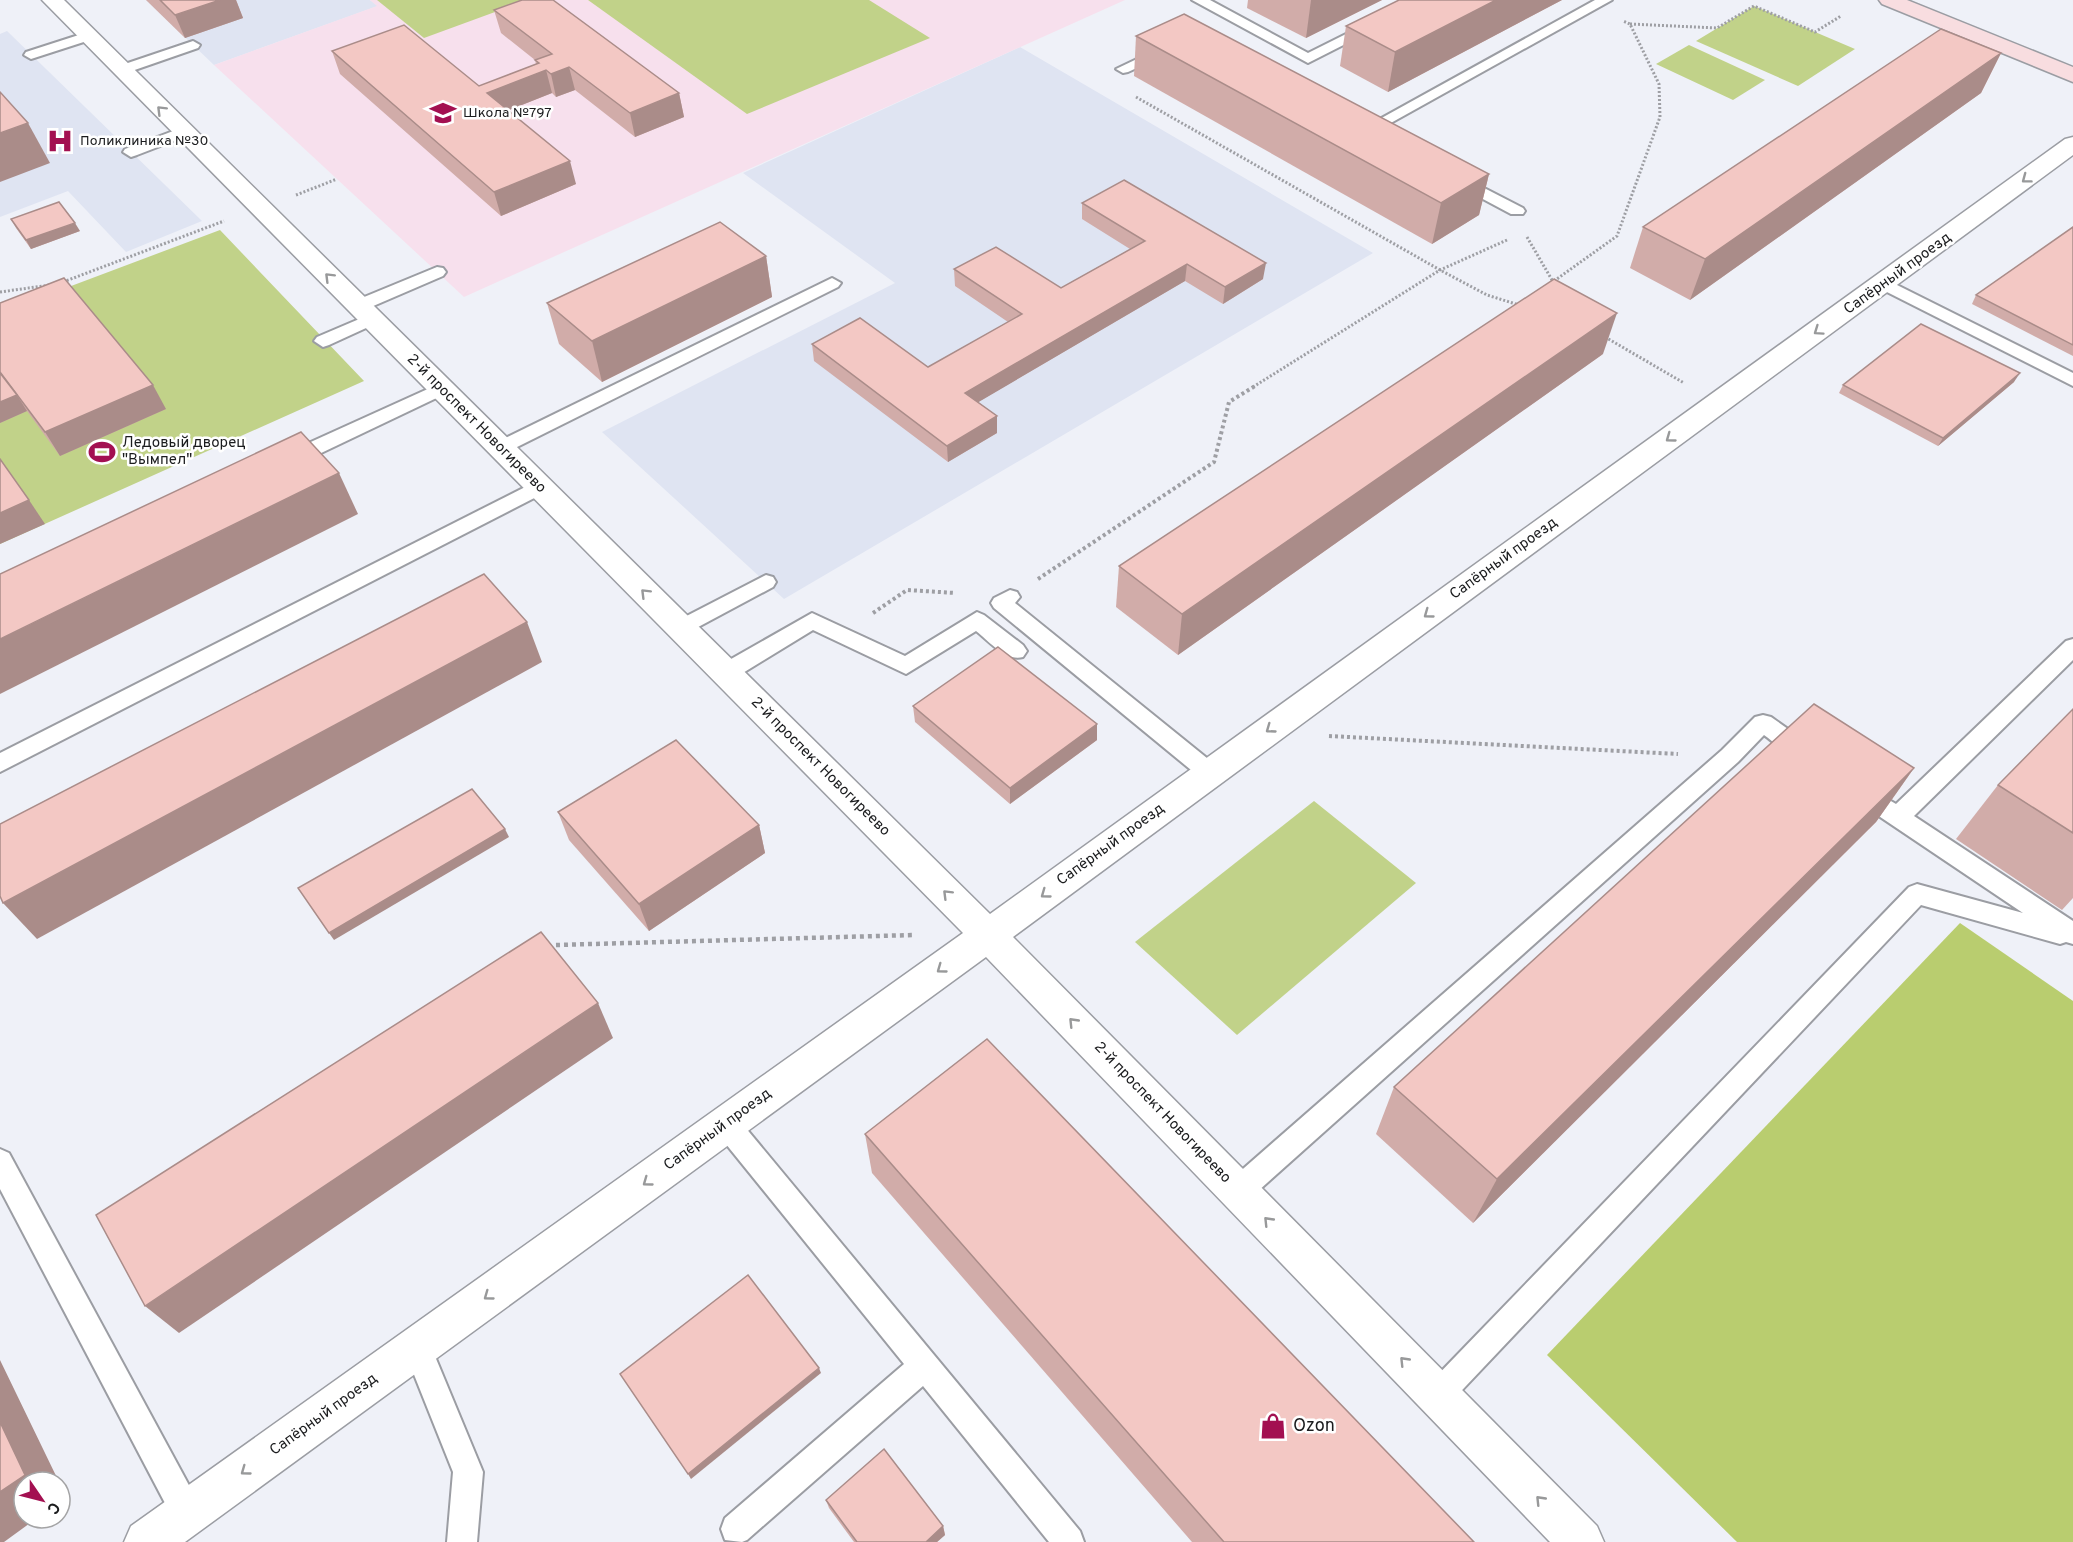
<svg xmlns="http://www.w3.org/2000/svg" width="2073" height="1542" viewBox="0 0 2073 1542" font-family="Overpass,sans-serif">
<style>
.built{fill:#dfe4f2}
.education{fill:#f7e0ed}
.green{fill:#c1d289}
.forest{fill:#b9cd6f}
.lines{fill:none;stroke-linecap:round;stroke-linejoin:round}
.service-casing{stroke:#9b9da3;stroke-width:4}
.minor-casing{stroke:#9b9da3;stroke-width:3}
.secondary-casing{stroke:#9b9da3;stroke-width:3}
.path-far2{stroke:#9e9fa4;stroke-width:3;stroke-dasharray:2 2;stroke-linecap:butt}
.path-far1{stroke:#9e9fa4;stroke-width:4;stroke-dasharray:3 3;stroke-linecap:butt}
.path{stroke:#9e9fa4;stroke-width:4.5;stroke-dasharray:4 4;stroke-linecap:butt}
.service{fill:#fff;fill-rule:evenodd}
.minor{fill:#fff;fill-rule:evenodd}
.secondary{fill:#f8dde0;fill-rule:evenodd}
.wall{fill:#d1aca9}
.shaded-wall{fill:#aa8c89}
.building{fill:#f3c8c4;stroke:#aa8c89;stroke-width:1.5}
.oneway{stroke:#98999a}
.labels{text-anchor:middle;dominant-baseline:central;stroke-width:5;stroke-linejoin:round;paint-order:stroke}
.far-poi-label{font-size:14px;fill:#1b1c1e;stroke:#fff;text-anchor:start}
.street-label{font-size:15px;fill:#1b1c1e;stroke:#fff}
.poi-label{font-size:15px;fill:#1b1c1e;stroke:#fff;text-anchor:start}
.near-poi-label{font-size:18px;fill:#1b1c1e;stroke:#fff;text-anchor:start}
</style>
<rect width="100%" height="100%" fill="#eff1f8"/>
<g class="built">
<path d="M 146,0 L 370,0 L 378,6 L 214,65 Z"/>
<path d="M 7,31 L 202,221 L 126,252 L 68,191 L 0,217 L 0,34 Z"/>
<path d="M 1020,47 L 1373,253 L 784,599 L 602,432 L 895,283 L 743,173 Z"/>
</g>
<path class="education" d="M 370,0 L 1125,0 L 464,297 L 214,65 L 377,6 Z"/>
<g class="green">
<path d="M 377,0 L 528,0 L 424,38 Z"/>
<path d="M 588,0 L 869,0 L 930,38 L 747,114 Z"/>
<path d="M 1754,6 L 1855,49 L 1798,86 L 1696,41 Z"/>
<path d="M 1689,45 L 1765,80 L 1733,100 L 1656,64 Z"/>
<path d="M 220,230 L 364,381 L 0,544 L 0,310 L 10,309 Z"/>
<path d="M 1314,801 L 1416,883 L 1237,1035 L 1135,942 Z"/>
</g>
<path class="forest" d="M 1960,923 L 2073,1001 L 2073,1542 L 1737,1542 L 1547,1355 Z"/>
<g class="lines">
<g class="service-casing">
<g id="service">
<path d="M 1192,0 L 1210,0 L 1308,53 L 1414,0 L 1432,0 L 1308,63 Z"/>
<path d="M 1595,0 L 1612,0 L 1371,134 L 1361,134 L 1358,131 Z"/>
<path d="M 88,32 L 95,36 L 93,39 L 31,59 L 24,55 L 26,52 Z"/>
<path d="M 193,41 L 200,45 L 198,48 L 126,73 L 116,73 L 114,70 L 116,67 Z"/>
<path d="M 1162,47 L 1167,48 L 1169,51 L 1167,54 L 1128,72 L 1123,73 L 1116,69 Z"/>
<path d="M 184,127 L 192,132 L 189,135 L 137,155 L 131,157 L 123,152 L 125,149 Z"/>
<path d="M 1457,174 L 1523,208 L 1525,211 L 1523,214 L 1511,214 L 1451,182 L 1449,179 Z"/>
<path d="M 437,267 L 443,268 L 446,272 L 443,276 L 364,310 L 352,310 L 349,306 L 352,302 Z"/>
<path d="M 832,278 L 841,283 L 838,287 L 507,452 L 493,452 L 491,448 L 493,444 Z"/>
<path d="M 1885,279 L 2073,373 L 2073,386 L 1879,288 L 1876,284 L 1879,280 Z"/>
<path d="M 371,314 L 377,315 L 380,319 L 377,323 L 329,345 L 323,347 L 314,341 L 317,337 Z"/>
<path d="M 441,383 L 447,385 L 450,389 L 447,393 L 296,465 L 282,465 L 279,460 L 282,455 Z"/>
<path d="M 539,480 L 546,482 L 549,487 L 546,492 L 0,772 L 0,753 Z"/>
<path d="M 766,575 L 773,577 L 776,582 L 773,587 L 687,633 L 680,636 L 673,633 L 670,628 L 673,623 Z"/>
<path d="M 1010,590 L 1017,592 L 1020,597 L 1015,603 L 1218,767 L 1221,773 L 1218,779 L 1210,782 L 1202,779 L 994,608 L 991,603 L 994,598 Z"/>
<path d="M 977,612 L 984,615 L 1023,645 L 1027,651 L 1023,657 C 1006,662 989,641 976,631 L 906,674 L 813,630 L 733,679 L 725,681 L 717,679 L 714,673 L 717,667 L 812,613 L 905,656 Z"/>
<path d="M 2073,639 L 2073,660 L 1914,816 L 2073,921 L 2073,944 L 2066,942 L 2060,944 L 1921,905 L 1448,1405 L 1438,1410 L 1428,1405 L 1423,1395 L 1428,1385 L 1909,887 L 1917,884 L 2023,913 L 1852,798 L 1849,792 L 1852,786 L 1860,783 L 1896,804 L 2066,641 Z"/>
<path d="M 1763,715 L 1771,717 L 1812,746 L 1815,752 L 1812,758 C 1795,764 1778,745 1764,735 L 1738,762 L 1248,1200 L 1238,1204 L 1228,1200 L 1224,1191 L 1228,1182 L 1722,750 L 1755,717 Z"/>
<path d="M 726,1112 L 735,1115 L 1080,1531 L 1084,1542 L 1049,1542 L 923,1386 L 747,1540 L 742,1542 L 725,1540 L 721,1529 L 725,1518 L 904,1364 L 717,1133 L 713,1124 L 717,1115 Z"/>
<path d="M 0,1149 L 9,1153 L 198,1502 L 202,1513 L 198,1524 L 187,1528 L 176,1524 L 0,1189 Z"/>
<path d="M 417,1333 L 427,1337 L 483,1472 L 477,1542 L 447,1542 L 453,1472 L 403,1347 L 407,1337 Z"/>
</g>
</g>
<g class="minor-casing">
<path id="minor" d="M 42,0 L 64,0 L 990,914 L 2065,139 L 2073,137 L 2073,155 L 1013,937 L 1597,1526 L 1604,1542 L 1550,1542 L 986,957 L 185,1542 L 124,1542 L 131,1526 L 963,933 Z"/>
</g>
<g class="secondary-casing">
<path id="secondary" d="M 1879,0 L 1907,0 L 2073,67 L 2073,82 L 1882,4 Z"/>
</g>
<g class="path-far2">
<path d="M 1630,24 L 1717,28 L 1754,6 L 1815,32 L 1841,16"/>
<path d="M 1136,97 L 1440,270 L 1487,295 L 1519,305"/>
<path d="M 296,195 L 337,179"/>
<path d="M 1527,237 L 1552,280"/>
<path d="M 1554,281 L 1617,236 L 1660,117 L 1659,84 L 1630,24 L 1623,21"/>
<path d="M 63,282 L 224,221"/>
<path d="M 0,292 L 50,285"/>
<path d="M 1605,337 L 1684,383"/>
<path d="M 1253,387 L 1440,270 L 1507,240"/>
</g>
<g class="path-far1">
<path d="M 1038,579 L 1214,462 L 1229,402 L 1255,386"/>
<path d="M 873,613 L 907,590 L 955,593"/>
<path d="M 1329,736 L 1678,754"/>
</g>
<path class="path" d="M 556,945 L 914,935"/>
<use href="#service" class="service"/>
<use href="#minor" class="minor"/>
<use href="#secondary" class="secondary"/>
</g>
<g class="wall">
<path d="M 146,0 L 236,0 L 243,18 L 185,38 Z"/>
<path d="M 1248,0 L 1382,0 L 1306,38 L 1247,8 Z"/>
<path d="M 1399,0 L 1562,0 L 1388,92 L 1340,66 L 1346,26 Z"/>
<path d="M 494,10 L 679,93 L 684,117 L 635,137 L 575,90 L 556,97 L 552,93 L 509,110 L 576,184 L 501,216 L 340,74 L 332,51 L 479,86 L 536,64 L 535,60 L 501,33 Z"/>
<path d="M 1136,36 L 1489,174 L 1479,215 L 1432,244 L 1134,76 Z"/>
<path d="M 2001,53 L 1981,93 L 1690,300 L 1630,268 L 1643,227 Z"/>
<path d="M 1082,203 L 1263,279 L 1223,304 L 1185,281 L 978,402 L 997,416 L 997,433 L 948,462 L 814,361 L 812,344 L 928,367 L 1008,322 L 955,286 L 954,269 L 1061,288 L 1130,249 L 1082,219 Z"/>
<path d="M 11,219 L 80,231 L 31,249 L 16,228 Z"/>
<path d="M 2073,227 L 2073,356 L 1972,304 L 1976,295 Z"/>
<path d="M 766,256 L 772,297 L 602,382 L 559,344 L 547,303 Z"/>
<path d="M 0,303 L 166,409 L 60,456 L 27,411 L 0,423 Z"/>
<path d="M 1603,354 L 1178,655 L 1116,607 L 1119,566 Z"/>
<path d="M 2014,382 L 1938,446 L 1839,393 L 1843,385 Z"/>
<path d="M 913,706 L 1097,724 L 1097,740 L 1010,804 L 915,722 Z"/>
<path d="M 2073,709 L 2073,898 L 2062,910 L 1956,839 L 1998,785 Z"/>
<path d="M 1914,768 L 1876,822 L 1473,1223 L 1376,1134 L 1394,1087 Z"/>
<path d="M 558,812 L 759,825 L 765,853 L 649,931 L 569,840 Z"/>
<path d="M 865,1134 L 1474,1542 L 1192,1542 L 872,1173 Z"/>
<path d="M 826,1500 L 943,1526 L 945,1535 L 937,1542 L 854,1542 L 829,1508 Z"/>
</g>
<g class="shaded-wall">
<path d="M 220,0 L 236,0 L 243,18 L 185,38 L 175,15 Z"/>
<path d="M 1311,0 L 1382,0 L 1306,38 Z"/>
<path d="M 1496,0 L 1562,0 L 1388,92 L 1395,52 Z"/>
<path d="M 2001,53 L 1981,93 L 1690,300 L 1705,259 Z"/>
<path d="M 569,67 L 575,90 L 556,97 L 551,74 Z"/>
<path d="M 546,70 L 552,93 L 494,116 L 487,93 Z"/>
<path d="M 679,93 L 684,117 L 635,137 L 630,113 Z"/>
<path d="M 28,123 L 50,163 L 0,182 L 0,133 Z"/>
<path d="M 570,161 L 576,184 L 501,216 L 494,192 Z"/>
<path d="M 1489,174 L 1479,215 L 1432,244 L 1441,203 Z"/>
<path d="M 75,223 L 80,231 L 31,249 L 26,240 Z"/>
<path d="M 766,256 L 772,297 L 602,382 L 592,341 Z"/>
<path d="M 1266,263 L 1263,279 L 1223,304 L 1225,287 Z"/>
<path d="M 1187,264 L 1185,281 L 965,410 L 965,393 Z"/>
<path d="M 1617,313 L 1603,354 L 1178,655 L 1182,614 Z"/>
<path d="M 2020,373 L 2014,382 L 1938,446 L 1943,438 Z"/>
<path d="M 153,385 L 166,409 L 60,456 L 45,432 Z"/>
<path d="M 17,395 L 27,411 L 0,423 L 0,402 Z"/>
<path d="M 997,416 L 997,433 L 948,462 L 947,446 Z"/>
<path d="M 339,473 L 358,514 L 0,694 L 0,639 Z"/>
<path d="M 29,500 L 45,524 L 0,544 L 0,513 Z"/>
<path d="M 527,622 L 542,662 L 37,939 L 3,903 Z"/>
<path d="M 1097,724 L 1097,740 L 1010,804 L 1010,788 Z"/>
<path d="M 1914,768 L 1876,822 L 1473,1223 L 1497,1179 Z"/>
<path d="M 759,825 L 765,853 L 649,931 L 639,904 Z"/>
<path d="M 505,829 L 509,837 L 334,940 L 329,933 Z"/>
<path d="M 598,1003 L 613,1038 L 179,1333 L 145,1306 Z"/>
<path d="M 0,1360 L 59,1482 L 24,1482 L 24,1518 L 37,1518 L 4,1542 L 0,1542 Z"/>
<path d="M 819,1368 L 821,1373 L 691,1479 L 688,1474 Z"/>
<path d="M 60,1485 L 66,1497 L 60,1502 Z"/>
<path d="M 943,1526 L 945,1535 L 937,1542 L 926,1542 Z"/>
</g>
<g class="building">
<path d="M 160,0 L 220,0 L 175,15 Z"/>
<path d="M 522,0 L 553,0 L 679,93 L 630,113 L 569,67 L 551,74 L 546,70 L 487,93 L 570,161 L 494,192 L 332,51 L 404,25 L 479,86 L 539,63 L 535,60 L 552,54 L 494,10 Z"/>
<path d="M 1399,0 L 1496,0 L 1395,52 L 1346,26 Z"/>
<path d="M 1184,14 L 1489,174 L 1441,203 L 1136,36 Z"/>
<path d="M 1941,29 L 2001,53 L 1705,259 L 1643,227 Z"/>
<path d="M 0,92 L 28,123 L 0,133 Z"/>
<path d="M 1124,180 L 1266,263 L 1225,287 L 1187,264 L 965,393 L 997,416 L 947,446 L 812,344 L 860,318 L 928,367 L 1022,314 L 954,269 L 996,247 L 1061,288 L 1145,241 L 1082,203 Z"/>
<path d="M 59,202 L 75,223 L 26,240 L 11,219 Z"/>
<path d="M 720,222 L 766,256 L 592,341 L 547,303 Z"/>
<path d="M 2073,227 L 2073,345 L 1976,295 Z"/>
<path d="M 64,278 L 153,385 L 45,432 L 0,372 L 0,303 Z"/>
<path d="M 1554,279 L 1617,313 L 1182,614 L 1119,566 Z"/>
<path d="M 1921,324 L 2020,373 L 1943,438 L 1843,385 Z"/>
<path d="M 0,373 L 17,395 L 0,402 Z"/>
<path d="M 301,432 L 339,473 L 0,639 L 0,574 Z"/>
<path d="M 0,459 L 29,500 L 0,513 Z"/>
<path d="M 484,574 L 527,622 L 3,903 L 0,896 L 0,824 Z"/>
<path d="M 998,647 L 1097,724 L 1010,788 L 913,706 Z"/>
<path d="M 1814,704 L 1914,768 L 1497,1179 L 1394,1087 Z"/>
<path d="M 2073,709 L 2073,833 L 1998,785 Z"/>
<path d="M 676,740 L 759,825 L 639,904 L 558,812 Z"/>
<path d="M 472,789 L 505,829 L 329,933 L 298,888 Z"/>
<path d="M 541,932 L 598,1003 L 145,1306 L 96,1215 Z"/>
<path d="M 987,1039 L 1474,1542 L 1224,1542 L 865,1134 Z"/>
<path d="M 748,1275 L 819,1368 L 688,1474 L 620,1374 Z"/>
<path d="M 0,1422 L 25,1475 L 0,1492 Z"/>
<path d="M 884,1449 L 943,1526 L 926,1542 L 857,1542 L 826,1500 Z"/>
</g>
<defs><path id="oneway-chevron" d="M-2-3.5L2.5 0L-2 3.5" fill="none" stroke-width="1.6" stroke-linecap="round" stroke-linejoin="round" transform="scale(1.5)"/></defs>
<g class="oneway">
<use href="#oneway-chevron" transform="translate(161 110) rotate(-135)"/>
<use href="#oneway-chevron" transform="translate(2026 179) rotate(143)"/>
<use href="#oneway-chevron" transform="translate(329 277) rotate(-135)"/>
<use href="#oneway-chevron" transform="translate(1818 331) rotate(145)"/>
<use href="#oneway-chevron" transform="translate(1670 438) rotate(144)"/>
<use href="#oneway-chevron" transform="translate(645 593) rotate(-135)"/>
<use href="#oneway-chevron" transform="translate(1428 614) rotate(144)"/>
<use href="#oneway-chevron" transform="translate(1270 729) rotate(144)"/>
<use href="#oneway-chevron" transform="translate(947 894) rotate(-135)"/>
<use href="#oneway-chevron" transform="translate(1045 894) rotate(144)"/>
<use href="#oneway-chevron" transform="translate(941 969) rotate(144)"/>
<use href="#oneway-chevron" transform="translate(1073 1022) rotate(-134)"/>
<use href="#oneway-chevron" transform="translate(647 1182) rotate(144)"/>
<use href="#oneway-chevron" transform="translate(1268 1221) rotate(-134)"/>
<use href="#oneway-chevron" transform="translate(488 1296) rotate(144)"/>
<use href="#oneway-chevron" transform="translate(1404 1361) rotate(-134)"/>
<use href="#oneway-chevron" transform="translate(245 1471) rotate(144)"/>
<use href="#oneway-chevron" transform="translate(1540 1500) rotate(-134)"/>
</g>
<defs>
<g id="school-bare" transform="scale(2.07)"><path d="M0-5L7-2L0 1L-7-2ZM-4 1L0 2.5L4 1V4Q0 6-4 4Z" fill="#a31051" stroke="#fff" stroke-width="2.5" paint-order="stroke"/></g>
<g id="hospital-bare" transform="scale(2.07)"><path d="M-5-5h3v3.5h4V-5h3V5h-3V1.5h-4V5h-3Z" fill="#a31051" stroke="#fff" stroke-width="2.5" paint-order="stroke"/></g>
<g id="stadium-bare" transform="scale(2.07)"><path d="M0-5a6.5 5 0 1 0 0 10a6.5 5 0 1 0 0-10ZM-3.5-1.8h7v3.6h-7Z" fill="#a31051" stroke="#fff" stroke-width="2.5" paint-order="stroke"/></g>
<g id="shop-bare" transform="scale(2.07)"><path d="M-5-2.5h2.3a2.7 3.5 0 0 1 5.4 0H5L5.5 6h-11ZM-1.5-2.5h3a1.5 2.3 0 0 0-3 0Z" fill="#a31051" stroke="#fff" stroke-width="2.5" paint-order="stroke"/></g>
</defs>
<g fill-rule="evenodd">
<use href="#school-bare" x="443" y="113"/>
<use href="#hospital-bare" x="60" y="141"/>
<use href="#stadium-bare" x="102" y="452"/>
<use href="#shop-bare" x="1273" y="1426"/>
</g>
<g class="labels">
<g class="far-poi-label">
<text x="463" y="113">Школа №797</text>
<text x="80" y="141">Поликлиника №30</text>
</g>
<g class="street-label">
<text transform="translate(1898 274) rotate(-36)">Сапёрный проезд</text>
<text transform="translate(476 424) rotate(45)">2-й проспект Новогиреево</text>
<text transform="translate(1504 559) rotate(-36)">Сапёрный проезд</text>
<text transform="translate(820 767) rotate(45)">2-й проспект Новогиреево</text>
<text transform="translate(1111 845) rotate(-36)">Сапёрный проезд</text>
<text transform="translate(1162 1113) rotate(46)">2-й проспект Новогиреево</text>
<text transform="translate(718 1130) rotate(-36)">Сапёрный проезд</text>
<text transform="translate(324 1415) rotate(-36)">Сапёрный проезд</text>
</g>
<g class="poi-label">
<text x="122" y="443">Ледовый дворец<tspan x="122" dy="17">"Вымпел"</tspan></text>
</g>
<g class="near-poi-label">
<text x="1293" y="1426">Ozon</text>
</g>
</g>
<g transform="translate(42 1500) rotate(125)"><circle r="28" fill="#ffffff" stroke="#a4a4a5" stroke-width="1.5"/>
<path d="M0-4.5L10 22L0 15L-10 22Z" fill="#a31051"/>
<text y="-9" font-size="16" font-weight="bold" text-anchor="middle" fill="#1b1c1e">С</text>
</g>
</svg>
